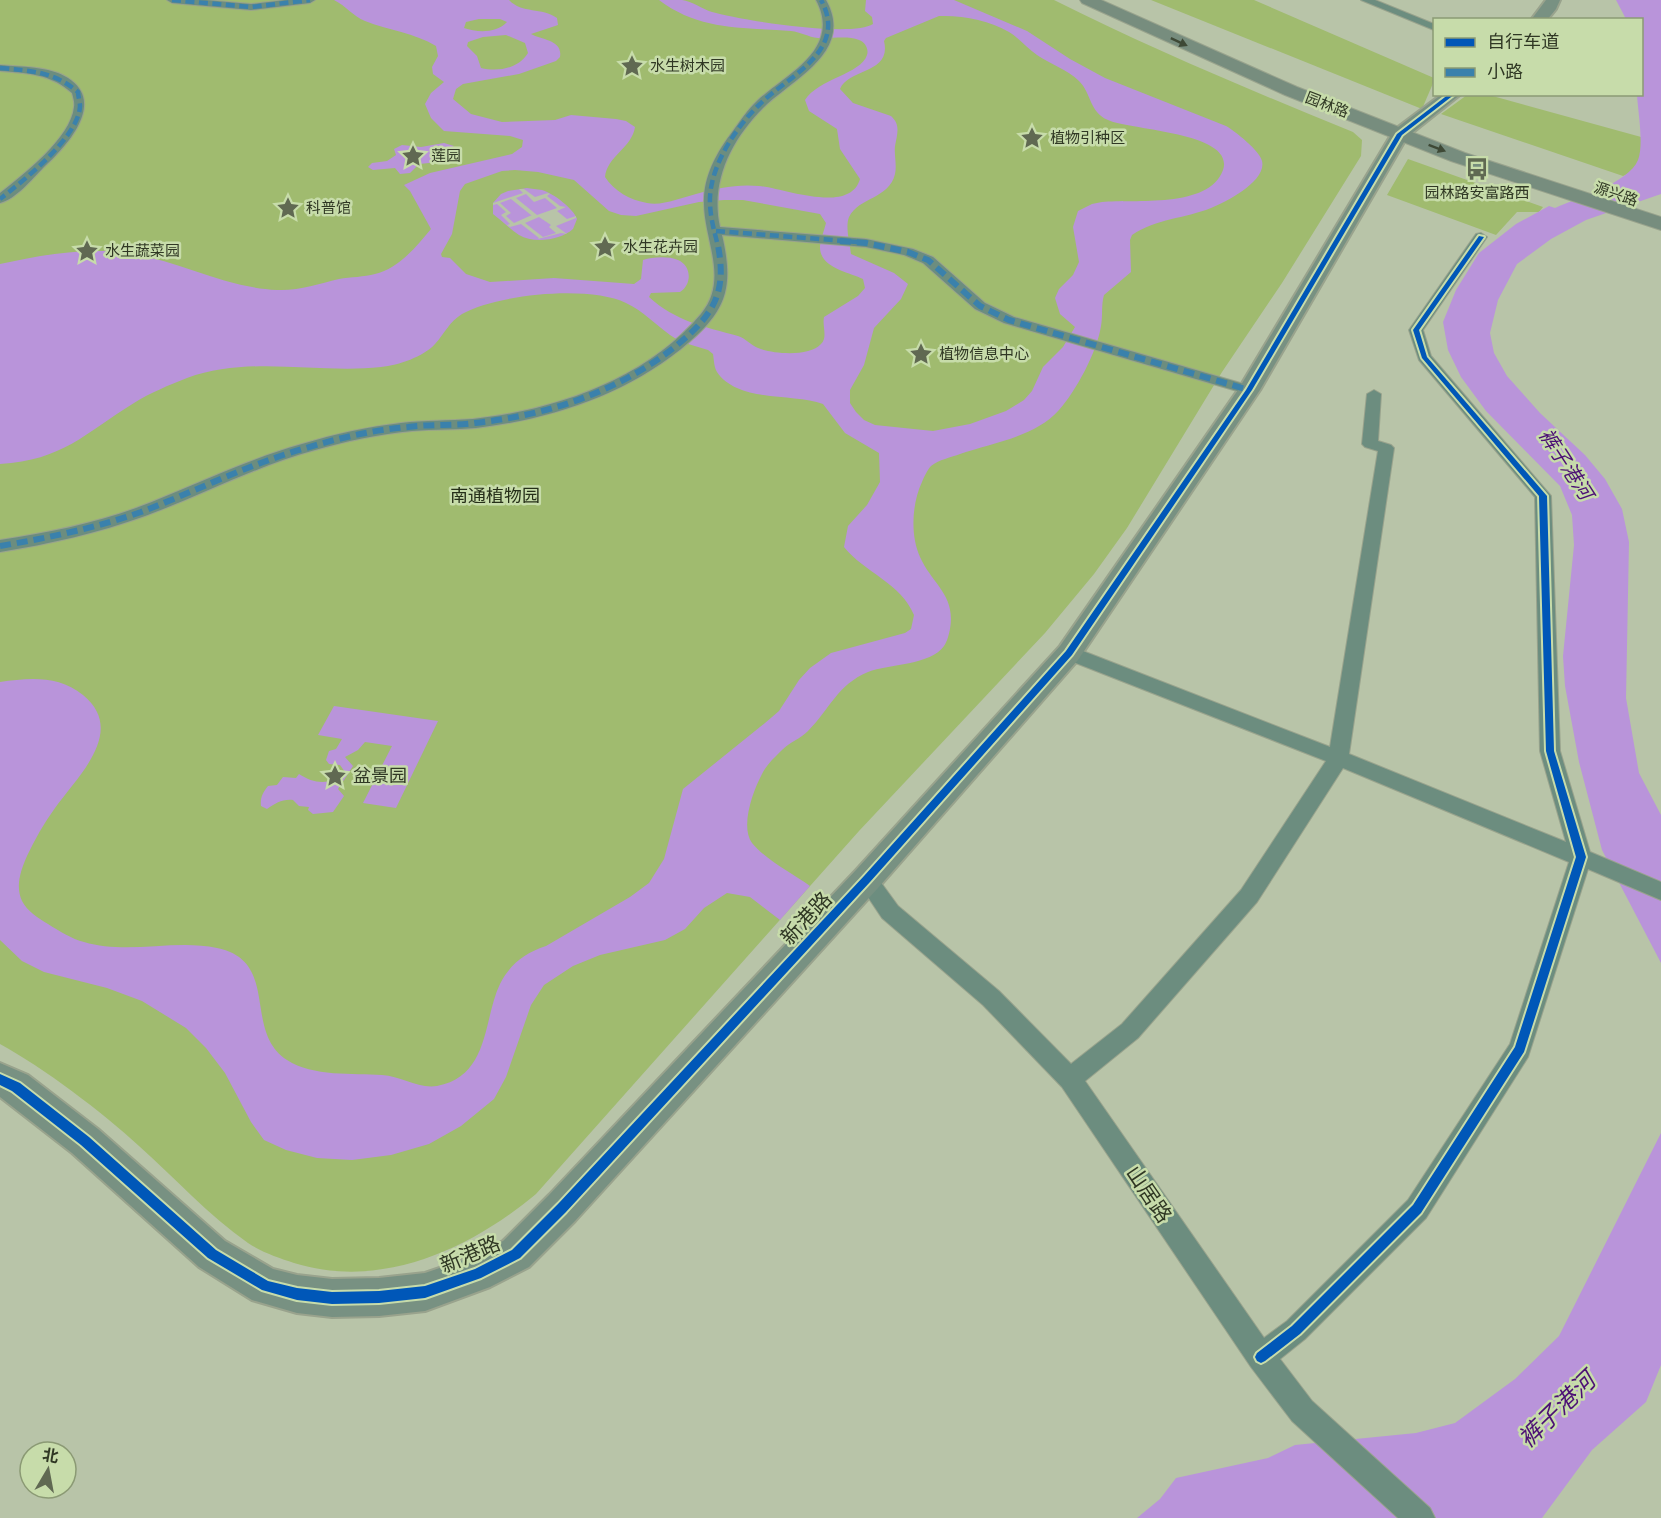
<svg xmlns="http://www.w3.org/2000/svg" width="1661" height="1518" viewBox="0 0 1661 1518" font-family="Rubik,'Noto Sans SC',sans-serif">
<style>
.green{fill:#a0bb6f}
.water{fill:#b994da;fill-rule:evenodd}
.pier{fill:#b8c4a8;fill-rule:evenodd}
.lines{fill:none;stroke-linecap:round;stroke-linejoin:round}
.street-casing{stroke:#99a38d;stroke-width:2}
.secondary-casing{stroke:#99a38d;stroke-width:4}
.primary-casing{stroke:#99a38d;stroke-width:2}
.street{fill:#6c8d7f;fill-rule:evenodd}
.secondary{fill:#789182;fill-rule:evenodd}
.primary{fill:#778d7e;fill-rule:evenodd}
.quiet-far1{stroke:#3a81ac;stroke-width:4.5;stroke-dasharray:9 4.5;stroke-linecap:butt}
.quiet{stroke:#3a81ac;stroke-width:6;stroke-dasharray:11 6;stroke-linecap:butt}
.cycleway-casing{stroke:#c7dcaa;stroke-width:4}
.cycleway{fill:#0057b8;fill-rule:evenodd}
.oneway{fill:#3e4936}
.labels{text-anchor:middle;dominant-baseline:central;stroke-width:5;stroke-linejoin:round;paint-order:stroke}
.far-poi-label{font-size:15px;fill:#303824;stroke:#c7dcaa;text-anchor:start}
.far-street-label{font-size:15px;fill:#303824;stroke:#c7dcaa}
.park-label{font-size:18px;fill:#262f19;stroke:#c7dcaa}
.poi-label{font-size:18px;fill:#303824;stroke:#c7dcaa;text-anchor:start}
.water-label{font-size:20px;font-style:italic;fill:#4c0f75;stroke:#c7dcaa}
.near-street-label{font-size:21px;fill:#303824;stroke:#c7dcaa}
.near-water-label{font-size:24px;font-style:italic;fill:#4c0f75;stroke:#c7dcaa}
</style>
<rect width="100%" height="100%" fill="#b8c4a8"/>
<g class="green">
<path d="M 0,0 L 1054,0 C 1152,49 1252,91 1353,132 L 1362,140 L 1361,156 L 1282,283 L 1222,372 L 1127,528 L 1094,574 L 1045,633 L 859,831 L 536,1194 C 469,1250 381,1290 294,1263 C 279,1258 261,1252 248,1243 C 208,1215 175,1178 139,1146 C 102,1112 44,1068 0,1044 Z"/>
<path d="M 1151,0 L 1254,0 L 1434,78 L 1434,81 L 1422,109 Z"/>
<path d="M 1467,95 L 1489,95 L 1652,140 L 1649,164 L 1623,176 L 1441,114 Z"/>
<path d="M 1408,159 L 1543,207 L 1539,212 L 1517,212 L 1496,235 L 1387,195 Z"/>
</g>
<g class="water">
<path d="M 334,0 L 509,0 C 522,14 542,7 557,18 L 558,25 L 531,34 C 542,40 563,40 560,57 L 556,61 L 519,74 L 463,84 L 456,89 L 453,99 L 471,114 L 502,122 L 555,120 L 571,115 L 616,119 L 626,121 L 635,127 C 632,148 607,156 605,177 C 614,191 630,200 647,203 C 663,206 680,198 696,194 C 717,188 737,184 759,186 C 783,188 850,215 860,179 L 840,149 L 837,129 L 809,111 L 805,100 C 818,79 861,74 867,55 C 869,49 865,42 859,40 C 847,35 831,39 818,38 C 808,37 801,32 791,31 C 742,27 700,31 659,0 C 666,0 675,0 682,0 C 692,1 702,9 712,12 C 739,20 852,38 873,24 L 872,17 L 865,11 L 866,0 L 954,0 L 1027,31 L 1070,59 L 1105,78 L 1226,126 C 1235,131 1260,151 1262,161 C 1267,181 1226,202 1211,208 C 1184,219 1157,218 1132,235 L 1130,240 L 1131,272 L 1104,295 C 1101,305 1103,316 1101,326 C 1097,352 1076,391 1059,410 C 1035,437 992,443 960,454 C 952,457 938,460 931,466 C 928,469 924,477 922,482 C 912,503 910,535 920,557 C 932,584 956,595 950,629 C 949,634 947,642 944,646 C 931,665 889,664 868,672 C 837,685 830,709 808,731 C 800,739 790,742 782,750 C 776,756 766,765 762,774 C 753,791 740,826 752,843 C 766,860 792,873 810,886 L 780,920 L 750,897 L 727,893 L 704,908 L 685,929 L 665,940 L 600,955 L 573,966 L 544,985 L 531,1005 L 506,1077 L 494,1099 L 461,1126 L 429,1144 L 391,1155 L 352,1160 L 317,1158 L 286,1150 L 264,1140 L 251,1122 L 225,1073 L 206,1048 L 186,1028 L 142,1001 L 107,988 L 44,972 L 22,961 L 0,940 L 0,682 C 29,678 58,675 83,695 C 127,731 78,776 55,808 C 44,823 35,839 27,856 C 21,870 15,886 22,901 C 27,911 38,918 48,924 C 59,931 72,939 84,942 C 127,955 174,939 217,948 C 281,961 242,1031 287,1060 C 313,1077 353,1073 382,1075 C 401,1076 418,1089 437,1086 C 490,1076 483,1019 500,984 C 510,964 525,953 546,946 L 630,897 L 649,883 L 664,859 L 683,789 L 765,723 L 779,711 L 799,680 L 810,668 L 831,653 L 905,633 L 911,629 L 914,615 C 901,583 865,573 844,547 L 848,526 L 867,505 L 880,482 L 879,453 L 845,433 L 823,404 C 793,393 738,403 717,372 C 714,367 714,360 713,354 L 708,350 C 695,346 681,343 670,335 C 655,324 643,311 626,303 C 589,285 498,294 462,314 C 449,322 445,333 435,344 C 423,357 399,365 381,367 C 317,374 250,355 187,378 C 169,385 150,393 134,403 C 84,434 63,460 0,464 L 0,264 C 42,255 84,247 127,253 C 178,260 225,288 277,290 C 299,291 318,284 339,279 C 351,277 364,277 375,274 C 398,269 417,246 431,229 L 410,191 L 404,185 L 430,173 L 512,154 L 522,147 L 523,140 L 510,136 L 444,131 L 431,118 L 425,104 L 431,93 L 444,82 L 433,74 L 432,67 L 438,56 L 436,46 C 415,33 388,30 365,21 C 353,16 346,6 334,0 ZM 939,16 C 962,15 989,20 1009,32 C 1019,38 1027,48 1037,55 C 1050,64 1068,70 1079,81 C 1092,94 1089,112 1108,120 C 1128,130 1236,132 1223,170 C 1209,209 1134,199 1102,202 L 1092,204 L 1078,211 L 1073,227 L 1079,262 L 1073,275 L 1059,289 L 1055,298 L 1060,314 L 1075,327 L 1063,347 L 1043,367 L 1032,391 L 1024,400 L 1006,411 L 970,424 L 933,431 L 875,425 L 864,420 L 856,412 L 850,403 L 850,390 L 864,365 L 874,328 L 901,299 L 908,284 L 894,273 L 851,254 C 850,244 845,227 849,217 C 859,197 889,199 895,174 C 897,165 894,155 895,146 C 897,134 901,125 891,116 L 853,103 L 840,89 C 849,68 892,74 884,41 L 886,38 ZM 479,19 L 500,19 L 507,22 C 497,33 478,33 464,28 L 466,22 ZM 506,35 L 525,43 L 528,53 C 518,69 498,72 481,68 L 477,56 L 467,46 L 468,42 L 483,37 ZM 515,170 L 538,172 L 574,180 L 609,211 L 621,215 L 636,216 L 699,202 L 724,200 L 743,200 L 820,214 L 826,223 C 824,231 821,238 820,246 C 819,268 849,272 863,279 L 865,288 L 858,296 L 824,317 C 822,326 828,337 821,344 C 810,357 772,354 758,348 C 751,345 745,338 738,336 C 705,327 675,321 649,297 L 651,293 L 680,292 C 692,285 692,266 678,260 C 668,256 653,257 643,260 L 641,279 L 634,284 L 554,278 L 490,282 L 466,274 L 450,258 L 442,257 L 441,254 L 452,234 L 460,191 L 465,184 L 502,171 Z"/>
<path d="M 1616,0 L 1661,0 L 1661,194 L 1586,220 L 1551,239 L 1517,264 L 1498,300 L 1490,333 L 1494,353 L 1507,376 L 1540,413 L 1585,455 L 1605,479 L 1622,509 L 1629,542 L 1626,698 L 1639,773 L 1661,815 L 1661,963 L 1602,850 L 1579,762 L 1565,686 L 1563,656 L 1574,545 L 1572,515 L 1560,486 L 1486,411 L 1461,377 L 1448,350 L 1443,322 L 1456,290 L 1479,253 L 1516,224 L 1549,206 L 1555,208 C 1577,198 1629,183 1638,160 C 1644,144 1638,112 1637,95 L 1642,94 L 1642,20 L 1626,19 Z"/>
<path d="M 444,143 L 454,146 L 445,152 L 444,159 L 439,162 L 419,164 L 410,173 L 400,174 L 395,168 L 373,170 L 368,167 L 372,163 L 387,161 L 396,155 L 394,149 L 402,145 L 421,147 Z"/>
<path d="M 527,188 C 531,189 537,189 542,190 C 553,193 574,209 577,219 L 573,229 C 561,240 534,244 519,235 C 510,229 502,221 493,214 L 493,203 L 501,194 L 508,191 Z"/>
<path d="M 334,706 L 438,721 L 396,808 L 363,803 L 392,746 L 365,742 L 358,750 L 345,757 L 353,766 L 338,789 L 344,796 L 333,812 L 313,814 L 308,810 L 309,807 L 299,806 L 293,800 C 282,799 276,803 267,809 L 261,806 C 260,798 263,792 268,786 L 277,785 L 283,777 L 296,778 L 299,774 C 314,784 331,786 345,772 L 340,765 L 329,764 L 326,760 L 329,751 L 336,749 L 342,739 L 318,735 Z"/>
<path d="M 1661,1133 L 1661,1365 L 1646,1402 L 1592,1450 L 1542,1518 L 1137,1518 L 1160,1499 L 1176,1478 L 1268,1458 L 1295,1445 L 1416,1433 L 1455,1423 L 1515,1379 L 1559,1336 Z"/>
</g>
<path class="pier" d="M 519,189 L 524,189 L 535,197 L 548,193 L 550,194 L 547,196 L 560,206 L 566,207 L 557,211 L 567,219 L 576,216 L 576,218 L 556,226 L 567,234 L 561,233 L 538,239 L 539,238 L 521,224 L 510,227 L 507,225 L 510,224 L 501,215 L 506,212 L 497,204 L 493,205 L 493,203 L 523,193 ZM 526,194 L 534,202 L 545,198 L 557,208 L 537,215 L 516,198 ZM 511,199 L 531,215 L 532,215 L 514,223 L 506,216 L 511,213 L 500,203 ZM 539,217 L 551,225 L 549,227 L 556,233 L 543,237 L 525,223 Z"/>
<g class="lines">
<g class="street-casing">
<g id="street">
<path d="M 167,0 L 206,0 L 251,4 L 285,0 L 315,0 L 310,3 L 251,10 L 172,3 Z"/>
<path d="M 816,0 L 826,0 C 855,52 792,79 763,108 C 731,140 710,182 720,227 L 866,239 L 913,249 L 933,257 L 985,303 L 1014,317 L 1254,387 L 1256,390 L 1254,393 L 1244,393 L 1004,323 L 975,309 L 923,263 L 904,255 L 866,247 L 722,235 C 735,291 725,313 681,349 C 622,396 550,419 476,428 C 455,430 434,429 412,431 C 380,434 346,441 315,450 C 256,466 202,495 145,516 C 98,533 49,544 0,552 L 0,540 C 46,533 92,524 136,508 C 192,487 245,460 302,444 C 335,434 367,427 401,423 C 425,420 449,421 473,419 C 556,410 647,379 701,314 C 730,279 703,239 704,201 C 704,176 716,154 730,135 C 739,123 747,110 758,100 C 788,73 842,49 816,0 Z"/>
<path d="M 1361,0 L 1375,0 L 1434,24 L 1434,30 Z"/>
<path d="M 0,65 C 21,67 49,66 68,78 C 107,103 66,147 43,168 C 32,179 16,199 0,203 L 0,193 C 23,175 71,138 74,107 C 75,103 73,97 72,93 C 51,74 28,73 0,71 Z"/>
<path d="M 1481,233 L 1487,237 L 1423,330 L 1431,356 L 1551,496 L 1560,751 L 1590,852 L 1661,882 L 1661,900 L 1588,869 L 1528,1057 L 1426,1218 L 1305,1339 L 1280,1359 L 1312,1401 L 1430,1508 L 1435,1518 L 1398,1518 L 1292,1421 L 1251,1367 L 1062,1087 L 983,1005 L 882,918 L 856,879 L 860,873 L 867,870 L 874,873 L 898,906 L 999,991 L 1071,1064 L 1122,1024 L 1241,890 L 1326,761 L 1063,658 L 1060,653 L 1063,648 L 1069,646 L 1075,648 L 1330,747 L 1378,451 L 1365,447 L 1362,444 L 1367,394 L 1374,390 L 1381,394 L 1378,441 L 1391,445 L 1394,448 L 1349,754 L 1566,842 L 1540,751 L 1535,497 L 1419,360 L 1409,330 L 1476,234 ZM 1343,768 L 1569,862 L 1510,1044 L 1408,1200 L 1287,1321 L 1264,1338 L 1085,1081 L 1138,1038 L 1257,902 Z"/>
</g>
</g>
<g class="secondary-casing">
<g id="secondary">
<path d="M 1546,0 L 1560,0 L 1556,9 L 1547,20 L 1531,20 Z"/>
<path d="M 1442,94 L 1461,94 L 1407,137 L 1260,390 L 1078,660 L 878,888 L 575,1221 L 529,1267 L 490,1287 L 425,1311 L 379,1316 L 332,1317 L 297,1313 L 252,1300 L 199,1267 L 72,1153 L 0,1097 L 0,1063 L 28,1075 L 98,1129 L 225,1241 L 273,1269 L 297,1275 L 332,1279 L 379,1278 L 425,1273 L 469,1258 L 503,1241 L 549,1195 L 856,870 L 1060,646 L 1238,390 L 1394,130 Z"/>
</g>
</g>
<g class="primary-casing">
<path id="primary" d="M 1080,0 L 1101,0 L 1297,87 L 1465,153 L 1661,217 L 1661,230 L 1451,161 L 1285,95 L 1082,3 Z"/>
</g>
<use href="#street" class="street"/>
<use href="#secondary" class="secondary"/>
<use href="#primary" class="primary"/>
<g class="quiet-far1">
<path d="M 172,0 L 251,7 L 310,0"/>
<path d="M 0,68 C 31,71 53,71 78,92 C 78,96 80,102 80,106 C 79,137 23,181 0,199"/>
<path d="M 716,231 L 858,242"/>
<path d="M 717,242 C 712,223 707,203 712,183 C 718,155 739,124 760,104 C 788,76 849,51 821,0"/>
</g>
<g class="quiet">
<path d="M 840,241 L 866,243 L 908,252 L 928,260 L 980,306 L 1009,320 L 1249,390"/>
<path d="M 0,546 C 48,538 95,528 141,512 C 196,491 249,464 306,448 C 339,438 373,430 408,427 C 430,424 453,426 475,423 C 548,415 618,392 676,346 C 715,314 728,291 717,241"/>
</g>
<g class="cycleway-casing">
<g id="cycleway">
<path d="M 1449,94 L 1455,94 L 1402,135 L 1252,390 L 1072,655 L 870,882 L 566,1212 L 520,1258 L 481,1278 L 425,1298 L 379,1303 L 332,1304 L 297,1300 L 262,1290 L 208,1258 L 81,1145 L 12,1091 L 0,1085 L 0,1074 L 20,1083 L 89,1137 L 216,1250 L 268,1281 L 297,1288 L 332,1292 L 379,1291 L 425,1286 L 475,1269 L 512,1250 L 558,1204 L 864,876 L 1066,651 L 1246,390 L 1397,134 Z"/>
<path d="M 1479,236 L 1484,237 L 1419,330 L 1427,357 L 1547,496 L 1554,751 L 1586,857 L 1524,1052 L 1421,1213 L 1300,1334 L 1265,1361 L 1261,1363 L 1257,1361 L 1255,1357 L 1257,1353 L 1292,1326 L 1413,1205 L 1515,1047 L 1576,857 L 1546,751 L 1539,496 L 1422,358 L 1413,330 Z"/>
</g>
</g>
<use href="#cycleway" class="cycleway"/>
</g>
<defs><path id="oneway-solid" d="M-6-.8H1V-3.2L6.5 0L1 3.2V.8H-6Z" transform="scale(1.5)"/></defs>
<g class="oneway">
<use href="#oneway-solid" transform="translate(1179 42) rotate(25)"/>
<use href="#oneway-solid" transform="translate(1437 148) rotate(21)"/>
</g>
<defs>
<g id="sight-bare" transform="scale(1.8)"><path d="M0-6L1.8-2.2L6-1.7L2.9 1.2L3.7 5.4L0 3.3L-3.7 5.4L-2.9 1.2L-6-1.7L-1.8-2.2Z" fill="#606952" stroke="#c7dcaa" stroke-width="2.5" paint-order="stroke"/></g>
<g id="bus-bare" transform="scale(1.8)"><path d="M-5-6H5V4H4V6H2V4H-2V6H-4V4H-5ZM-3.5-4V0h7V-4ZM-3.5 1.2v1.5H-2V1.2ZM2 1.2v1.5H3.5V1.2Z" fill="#606952" stroke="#c7dcaa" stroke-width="2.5" paint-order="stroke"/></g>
</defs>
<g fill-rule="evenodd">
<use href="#sight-bare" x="632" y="66"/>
<use href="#sight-bare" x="1032" y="138"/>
<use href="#sight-bare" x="413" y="156"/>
<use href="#bus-bare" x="1477" y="169"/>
<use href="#sight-bare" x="288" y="208"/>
<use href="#sight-bare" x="605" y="247"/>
<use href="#sight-bare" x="87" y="251"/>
<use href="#sight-bare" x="921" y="354"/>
<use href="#sight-bare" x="335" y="776"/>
</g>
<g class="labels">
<g class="far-poi-label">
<text x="650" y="66">水生树木园</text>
<text x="1050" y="138">植物引种区</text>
<text x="431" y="156">莲园</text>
<text x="1477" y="193" text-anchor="middle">园林路安富路西</text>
<text x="306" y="208">科普馆</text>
<text x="623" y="247">水生花卉园</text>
<text x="105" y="251">水生蔬菜园</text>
<text x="939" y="354">植物信息中心</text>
</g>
<g class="far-street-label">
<text transform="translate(1327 105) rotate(21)">园林路</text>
<text transform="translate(1616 194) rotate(19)">源兴路</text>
</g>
<g class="park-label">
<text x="495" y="496">南通植物园</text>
</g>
<g class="poi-label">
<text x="353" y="776">盆景园</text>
</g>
<g class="water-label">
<text transform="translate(1566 464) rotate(57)">裤子港河</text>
</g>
<g class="near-street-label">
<text transform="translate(806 918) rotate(-47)">新港路</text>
<text transform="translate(1149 1194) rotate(56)">山居路</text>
<text transform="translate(470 1254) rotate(-23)">新港路</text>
</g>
<g class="near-water-label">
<text transform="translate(1557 1410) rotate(-44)">裤子港河</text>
</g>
</g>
<rect x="1433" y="18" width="210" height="78" fill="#c7dcaa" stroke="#8b9a74" stroke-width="1.5"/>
<rect x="1445" y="38" width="30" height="9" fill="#0057b8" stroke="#8b9a74" stroke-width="1.5"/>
<text x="1487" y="48" font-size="18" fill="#303824">自行车道</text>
<rect x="1445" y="68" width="30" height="9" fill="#3a81ac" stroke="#8b9a74" stroke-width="1.5"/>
<text x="1487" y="78" font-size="18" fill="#303824">小路</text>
<g transform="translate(48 1470) rotate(10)"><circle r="28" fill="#c7dcaa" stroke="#8b9a74" stroke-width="1.5"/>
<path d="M0-4.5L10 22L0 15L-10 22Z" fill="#606952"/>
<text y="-9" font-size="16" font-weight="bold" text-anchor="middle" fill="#303824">北</text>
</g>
</svg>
